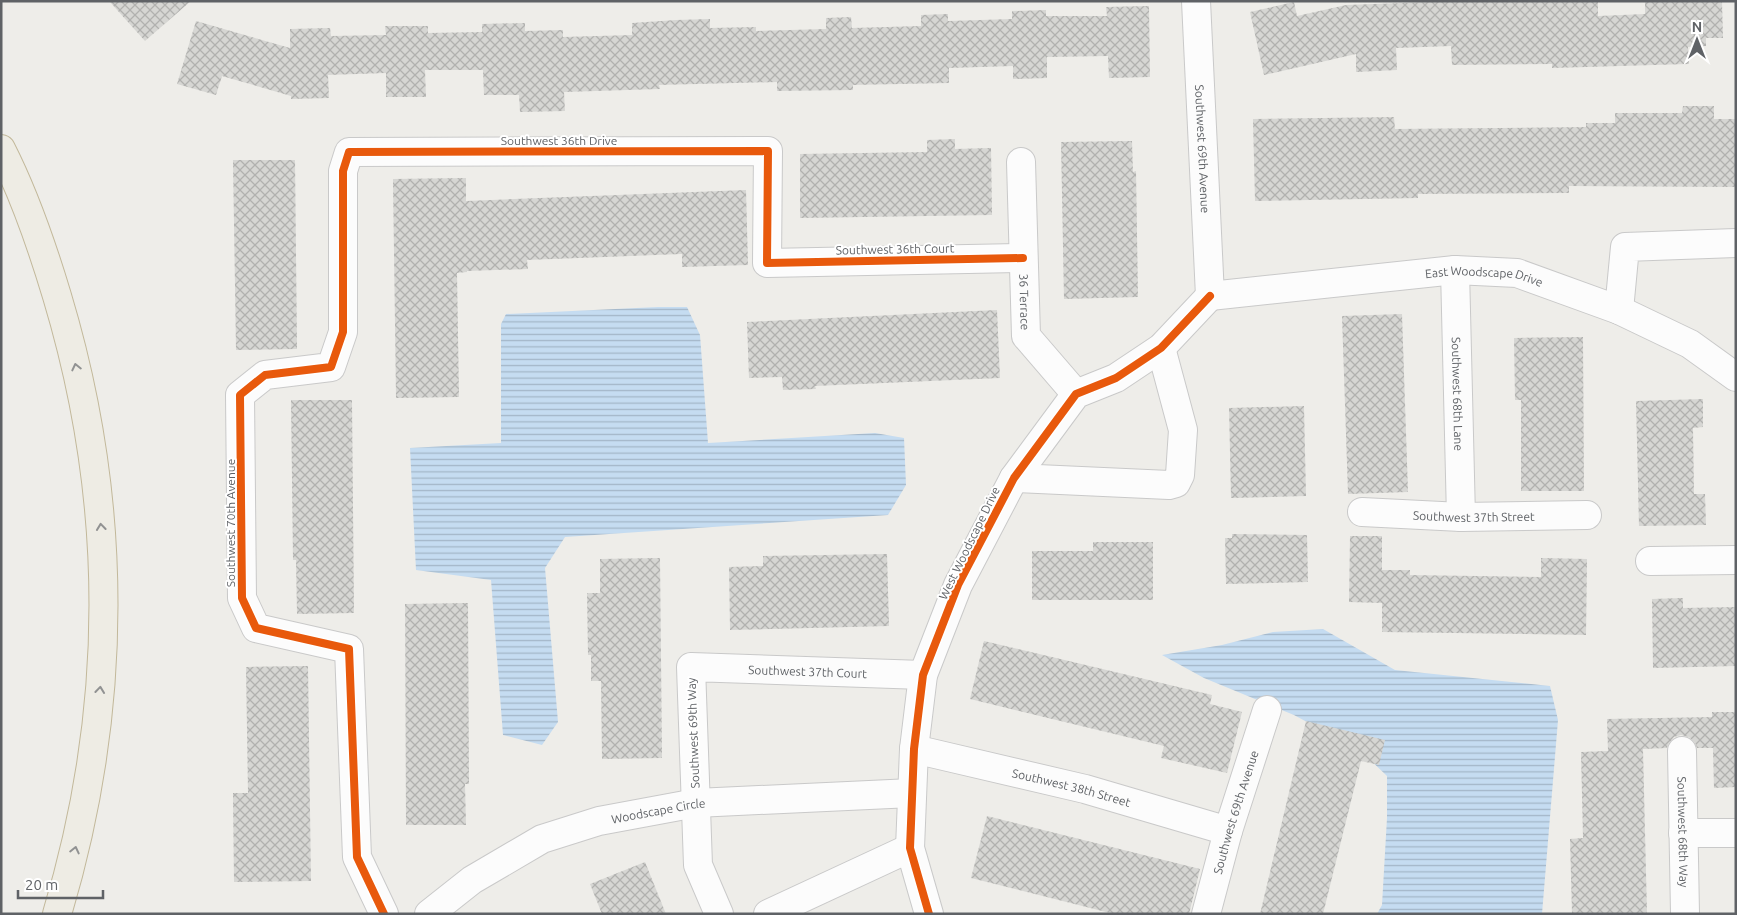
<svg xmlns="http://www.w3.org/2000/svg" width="1737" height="915" viewBox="0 0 1737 915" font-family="Ubuntu,sans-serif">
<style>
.water{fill:url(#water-rules)}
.building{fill:url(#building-cross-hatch)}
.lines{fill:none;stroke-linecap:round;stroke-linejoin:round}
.minor-casing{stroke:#c9c9c9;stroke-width:30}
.highway-casing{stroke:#c2b89a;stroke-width:30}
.minor{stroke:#fcfcfc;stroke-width:28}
.highway{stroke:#eeece4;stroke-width:28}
.cycleway-casing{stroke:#fff;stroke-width:11}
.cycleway{stroke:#e8590c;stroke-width:8}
.oneway{stroke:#919292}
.labels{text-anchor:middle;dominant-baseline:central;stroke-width:4;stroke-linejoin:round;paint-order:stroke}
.street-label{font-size:12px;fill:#5f6266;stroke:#fff}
</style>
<defs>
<pattern id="water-rules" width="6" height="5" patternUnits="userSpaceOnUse" patternTransform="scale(1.25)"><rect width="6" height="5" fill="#c5dcf1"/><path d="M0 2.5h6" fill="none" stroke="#a3b6c7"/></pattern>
<pattern id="building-cross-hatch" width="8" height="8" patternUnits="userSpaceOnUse" patternTransform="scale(1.25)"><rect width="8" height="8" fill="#d6d6d3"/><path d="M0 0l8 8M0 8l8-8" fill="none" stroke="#b1b1af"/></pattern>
</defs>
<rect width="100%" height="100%" fill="#eeede9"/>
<g class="water">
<path d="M 658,307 L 687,307 L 700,335 L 708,443 L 875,433 L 904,438 L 906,485 L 888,515 L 565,537 L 545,568 L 558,722 L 542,745 L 503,735 L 491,580 L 416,570 L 410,448 L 501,443 L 501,324 L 506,314 Z"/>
<path d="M 1323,629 L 1395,670 L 1550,686 L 1558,720 L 1542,914 L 1377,914 L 1382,905 L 1387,818 L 1387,776 L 1361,751 L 1294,715 L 1204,678 L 1162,655 L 1222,645 L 1273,632 Z"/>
</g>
<g class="building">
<path d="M 109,1 L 191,1 L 145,41 Z"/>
<path d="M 1459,1 L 1598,1 L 1598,16 L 1645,14 L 1645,1 L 1722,1 L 1723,38 L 1706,38 L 1706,46 L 1688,47 L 1689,64 L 1552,68 L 1552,64 L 1452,65 L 1451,46 L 1396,48 L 1397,70 L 1356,72 L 1356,54 L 1264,75 L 1250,12 L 1294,2 L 1297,16 L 1346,5 Z"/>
<path d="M 1149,6 L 1150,77 L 1109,78 L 1108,56 L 1047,57 L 1047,78 L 1013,79 L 1013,66 L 949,68 L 949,83 L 853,85 L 853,90 L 777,91 L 777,82 L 659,85 L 660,89 L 564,92 L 565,111 L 520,112 L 519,95 L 484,95 L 483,70 L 425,70 L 426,97 L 386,97 L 386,73 L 328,75 L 329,98 L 291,99 L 291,96 L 222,76 L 216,95 L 177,84 L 196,21 L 290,48 L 290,29 L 330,28 L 331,36 L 386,35 L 385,26 L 428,26 L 428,33 L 482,32 L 482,24 L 525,23 L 525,31 L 563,30 L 563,37 L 632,35 L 632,23 L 676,20 L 710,19 L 710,28 L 756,27 L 756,31 L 826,29 L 826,18 L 851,17 L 852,28 L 921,26 L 921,15 L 948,14 L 948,21 L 1012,19 L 1012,11 L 1046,10 L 1046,16 L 1107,16 L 1106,7 Z"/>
<path d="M 1683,106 L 1714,106 L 1714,119 L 1736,119 L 1736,187 L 1569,186 L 1569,193 L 1418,194 L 1418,198 L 1255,201 L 1253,119 L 1394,117 L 1395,129 L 1586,127 L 1586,123 L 1615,123 L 1615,113 L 1682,113 Z"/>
<path d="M 955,139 L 955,149 L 991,148 L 992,215 L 800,218 L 800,154 L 927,152 L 927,140 Z"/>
<path d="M 1132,141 L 1133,172 L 1136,171 L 1138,297 L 1064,299 L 1061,142 Z"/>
<path d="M 233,160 L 295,160 L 297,349 L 236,350 Z"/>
<path d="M 466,178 L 466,201 L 746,190 L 748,265 L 682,267 L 682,254 L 527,260 L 528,269 L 467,271 L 467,272 L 457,273 L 459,397 L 396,398 L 393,179 Z"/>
<path d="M 997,310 L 1000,378 L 815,386 L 816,389 L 783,390 L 782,377 L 749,378 L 747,322 Z"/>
<path d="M 1402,314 L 1408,492 L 1348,494 L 1342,316 Z"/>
<path d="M 1583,337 L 1584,491 L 1521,491 L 1521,400 L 1515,400 L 1514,338 Z"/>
<path d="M 1703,399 L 1703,427 L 1693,428 L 1694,494 L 1705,494 L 1706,525 L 1639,526 L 1636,401 Z"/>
<path d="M 291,400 L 352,400 L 354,613 L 297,614 L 296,560 L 293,560 Z"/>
<path d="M 1304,406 L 1306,496 L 1231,498 L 1229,408 Z"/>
<path d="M 1232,534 L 1307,535 L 1308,582 L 1226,584 L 1225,538 L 1232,538 Z"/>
<path d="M 1350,536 L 1382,536 L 1382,570 L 1410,570 L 1410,575 L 1541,577 L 1541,558 L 1587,559 L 1586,635 L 1382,632 L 1382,603 L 1349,602 Z"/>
<path d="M 1093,542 L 1153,542 L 1153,600 L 1032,600 L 1032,551 L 1093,551 Z"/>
<path d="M 887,554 L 889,626 L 730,630 L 729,567 L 763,566 L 763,556 Z"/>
<path d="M 660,558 L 662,758 L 602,759 L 601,681 L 591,681 L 591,655 L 588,655 L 587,593 L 600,593 L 600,559 Z"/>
<path d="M 1683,598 L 1683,608 L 1736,607 L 1736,666 L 1653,668 L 1652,599 Z"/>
<path d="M 468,603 L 469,784 L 465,784 L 466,825 L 406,825 L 405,604 Z"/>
<path d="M 984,641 L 1212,695 L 1210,704 L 1242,712 L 1227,773 L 1161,758 L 1164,746 L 970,699 Z"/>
<path d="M 308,666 L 311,881 L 234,882 L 233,793 L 248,793 L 246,667 Z"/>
<path d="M 1712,712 L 1736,712 L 1736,787 L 1714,788 L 1713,748 L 1697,748 L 1695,743 L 1689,737 L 1681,735 L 1674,737 L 1669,743 L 1667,748 L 1643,749 L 1647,914 L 1572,914 L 1570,839 L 1583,838 L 1581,752 L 1608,751 L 1607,719 L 1712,717 Z"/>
<path d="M 1306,721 L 1385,740 L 1379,765 L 1361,761 L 1323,914 L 1260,914 Z"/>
<path d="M 987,816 L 1200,869 L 1189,914 L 1114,914 L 971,878 Z"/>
<path d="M 645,862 L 666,914 L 602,914 L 590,884 Z"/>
</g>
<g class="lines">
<g class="minor-casing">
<g id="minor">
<path id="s1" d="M 1196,1 L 1210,296"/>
<path id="s2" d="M 1021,162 L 1026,336 L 1076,394"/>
<path id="s3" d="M 1455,270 L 1461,517"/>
<path id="s4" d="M 1210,296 L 1455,270 L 1517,273 L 1619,310 L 1690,344 L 1736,377"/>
<path d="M 1619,310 L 1625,247 L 1736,243"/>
<path d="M 1014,478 L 1169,485 L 1176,483 L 1180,475 L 1183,430 L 1161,348"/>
<path id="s5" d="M 1362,512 L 1461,517 L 1587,515"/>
<path d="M 1650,561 L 1736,560"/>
<path id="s6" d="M 914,749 L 1085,789 L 1228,831"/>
<path id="s7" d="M 1682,751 L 1685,913"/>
<path d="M 1683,833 L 1736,833"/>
<path d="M 384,914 L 357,857 L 349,649 L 256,628 L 242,598 L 240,395 L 265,375 L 331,367 L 343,332 L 343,171 L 349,152 L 768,151 L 767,263 L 1023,258"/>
<path id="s8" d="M 429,914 L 472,880 L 542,839 L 599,821 L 696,803 L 912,793"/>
<path id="s9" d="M 719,914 L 698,865 L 691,667 L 923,675"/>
<path d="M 768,914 L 910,848"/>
<path d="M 929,914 L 910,848 L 914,749 L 923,675 L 958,585 L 1014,478 L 1076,394 L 1116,378 L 1161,348 L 1210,296"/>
<path id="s10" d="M 1206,914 L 1228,831 L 1267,710"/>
</g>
</g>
<g class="highway-casing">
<path id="highway" d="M 1,149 C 25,196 42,246 57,296 C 119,502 119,708 57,914"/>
</g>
<use href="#minor" class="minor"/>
<use href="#highway" class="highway"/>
<g class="cycleway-casing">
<g id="cycleway">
<path d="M 384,914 L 357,857 L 349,649 L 256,628 L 242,598 L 240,395 L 265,375 L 331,367 L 343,332 L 343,171 L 349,152 L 768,151 L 767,263 L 1023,258"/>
<path d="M 929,914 L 910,848 L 914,749 L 923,675 L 958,585 L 1014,478 L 1076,394 L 1116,378 L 1161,348 L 1210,296"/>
</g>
</g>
<use href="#cycleway" class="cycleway"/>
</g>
<defs><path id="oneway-chevron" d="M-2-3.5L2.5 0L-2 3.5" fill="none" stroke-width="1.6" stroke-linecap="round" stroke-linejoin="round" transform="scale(1.25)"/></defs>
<g class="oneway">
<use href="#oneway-chevron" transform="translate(76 367) rotate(-103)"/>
<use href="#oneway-chevron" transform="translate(101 527) rotate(-96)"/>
<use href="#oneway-chevron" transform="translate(100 690) rotate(-84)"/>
<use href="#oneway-chevron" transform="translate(75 850) rotate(-77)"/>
</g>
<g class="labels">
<g class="street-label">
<text x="559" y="140">Southwest 36th Drive</text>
<text stroke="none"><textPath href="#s1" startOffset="148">Southwest 69th Avenue</textPath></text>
<text transform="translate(895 249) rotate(-1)">Southwest 36th Court</text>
<text stroke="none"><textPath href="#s4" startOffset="276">East Woodscape Drive</textPath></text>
<text stroke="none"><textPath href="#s2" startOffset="140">36 Terrace</textPath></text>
<text stroke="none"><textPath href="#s3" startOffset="124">Southwest 68th Lane</textPath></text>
<text stroke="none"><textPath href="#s5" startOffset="112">Southwest 37th Street</textPath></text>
<text transform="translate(230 523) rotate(-90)">Southwest 70th Avenue</text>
<text transform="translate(969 543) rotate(-64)">West Woodscape Drive</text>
<text stroke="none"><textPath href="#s9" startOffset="368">Southwest 37th Court</textPath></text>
<text transform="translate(693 733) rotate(-92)">Southwest 69th Way</text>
<text stroke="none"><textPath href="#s6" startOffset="162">Southwest 38th Street</textPath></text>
<text stroke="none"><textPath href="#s8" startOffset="256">Woodscape Circle</textPath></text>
<text stroke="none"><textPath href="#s10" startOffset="106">Southwest 69th Avenue</textPath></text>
<text stroke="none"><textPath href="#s7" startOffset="81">Southwest 68th Way</textPath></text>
</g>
</g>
<rect width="1737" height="915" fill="none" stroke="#5f6266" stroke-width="5"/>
<g transform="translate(1697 40)" stroke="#ffffff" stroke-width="4" paint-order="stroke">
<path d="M0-4L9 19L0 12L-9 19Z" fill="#5f6266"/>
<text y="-8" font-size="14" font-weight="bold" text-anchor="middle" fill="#5f6266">N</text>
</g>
<path d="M18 890v8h85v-8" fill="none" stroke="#5f6266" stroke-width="2.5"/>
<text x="25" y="890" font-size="15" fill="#5f6266" stroke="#ffffff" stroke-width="4" paint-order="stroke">20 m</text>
</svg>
